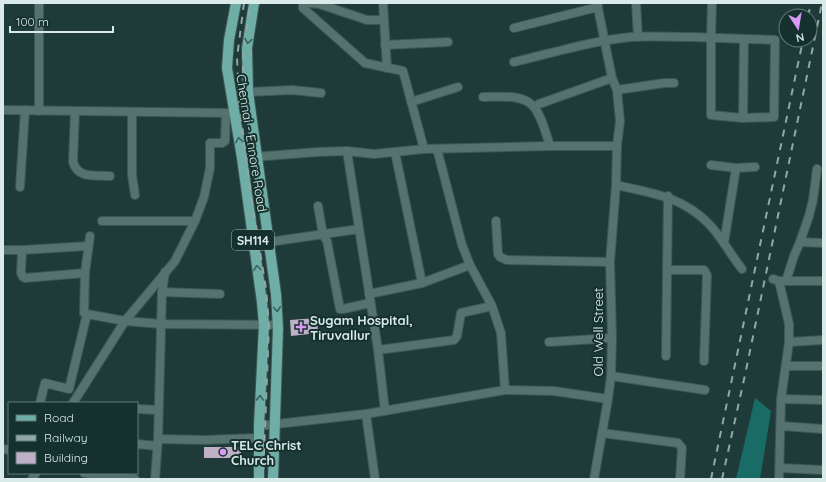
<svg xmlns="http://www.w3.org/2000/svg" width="826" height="482" viewBox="0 0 826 482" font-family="Quicksand,sans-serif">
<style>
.water{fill:#186c65}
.building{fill:#beb0c6}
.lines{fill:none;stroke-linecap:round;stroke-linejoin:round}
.street-casing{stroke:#3d5755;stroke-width:10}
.primary-casing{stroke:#3d5755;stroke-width:12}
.street{stroke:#55726f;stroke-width:8}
.primary{stroke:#6fada7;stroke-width:10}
.rail{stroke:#93a8a6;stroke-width:2;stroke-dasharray:7 7;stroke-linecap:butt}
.oneway{stroke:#38635e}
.poi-dot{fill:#d99af7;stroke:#14312e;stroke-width:1.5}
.labels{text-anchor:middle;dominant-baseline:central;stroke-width:4;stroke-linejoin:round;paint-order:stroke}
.shield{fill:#14312e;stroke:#9fb2b0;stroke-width:1}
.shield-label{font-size:12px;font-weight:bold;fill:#daeae8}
.street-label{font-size:13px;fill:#daeae8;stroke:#14312e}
.poi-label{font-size:13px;font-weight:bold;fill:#daeae8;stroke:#14312e;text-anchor:start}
</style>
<rect width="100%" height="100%" fill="#1f3b39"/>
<path class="water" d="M 755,398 L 771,411 L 760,479 L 736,479 Z"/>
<g class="building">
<path d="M 317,318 L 318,333 L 291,336 L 290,320 Z"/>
<rect x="204" y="447" width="37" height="11"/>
</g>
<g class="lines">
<g class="street-casing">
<g id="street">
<path d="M 303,3 L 303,8 L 365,63 L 403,71 L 424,149"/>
<path d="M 309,3 L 319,4 L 367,20 L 384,20"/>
<path d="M 383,3 L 387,68"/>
<path d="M 636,3 L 638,37"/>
<path d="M 514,28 L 598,7"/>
<path d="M 385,45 L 448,42"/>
<path d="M 514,62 C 552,53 591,41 631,37 C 651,36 672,37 692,37 C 720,38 747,39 775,40 L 774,117 L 743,118 L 711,115 L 711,38 L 712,3"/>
<path d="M 617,90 L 664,83 L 674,83"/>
<path d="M 248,92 L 292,90 L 321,93"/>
<path d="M 483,97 C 498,97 521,94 532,105 C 541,113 546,134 550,146"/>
<path d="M 411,102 L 458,87"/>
<path d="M 539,104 L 612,78"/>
<path d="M 3,110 L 230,113"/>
<path d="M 39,111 L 39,3"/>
<path d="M 75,111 L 73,162 C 78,179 95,175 110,176"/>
<path d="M 132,112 L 132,175 L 135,195"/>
<path d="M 743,118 L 744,39"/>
<path d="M 437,149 L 462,245 L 470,265 L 492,306 L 501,333 L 505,390"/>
<path d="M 347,151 L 378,350 L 385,411"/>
<path d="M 395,152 L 422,283"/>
<path d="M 242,158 L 317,152 L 347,151 L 374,154 L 424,149 L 550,146 L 617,146"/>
<path d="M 711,165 L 736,168 L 755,167"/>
<path d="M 616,185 C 651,193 681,196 708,223 C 721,236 730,254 742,269"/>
<path d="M 20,187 L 25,110"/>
<path d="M 318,206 L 323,235 L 327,241 L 340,309 L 343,309 L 370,303"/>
<path d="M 102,221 L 195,221"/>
<path d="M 496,221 L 498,254 L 500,257 L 507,260 L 610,262"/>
<path d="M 269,242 L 359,229"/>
<path d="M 800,242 L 823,243"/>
<path d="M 724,243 L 736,168"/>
<path d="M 3,250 L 22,250 L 21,273 L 23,277 L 25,278 L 85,273 L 84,313 L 87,314 L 125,321 L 161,324 L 278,325"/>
<path d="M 22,250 L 88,246"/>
<path d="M 667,270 L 704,270 L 707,275 L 704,361"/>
<path d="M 85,273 L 90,236"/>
<path d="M 773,279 L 779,281 L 823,281"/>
<path d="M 779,281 L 789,324 L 789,342 L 781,399 L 779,479"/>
<path d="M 786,281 L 794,256 L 800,242 L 809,216 L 813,200 L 817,169"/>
<path d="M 162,292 L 220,294"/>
<path d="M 369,294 L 422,283 L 470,265"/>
<path d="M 549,342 L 612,338"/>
<path d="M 789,342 L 823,340"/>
<path d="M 378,350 L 454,340 L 457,336 L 461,313 L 492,306"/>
<path d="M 666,356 L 668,196"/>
<path d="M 786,366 L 823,366"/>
<path d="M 611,376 L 705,390"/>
<path d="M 781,399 L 823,400"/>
<path d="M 40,403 L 45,383 L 69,389 L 87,314"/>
<path d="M 73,403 L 125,321 L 175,261 L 195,221 L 204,197 L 210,168 L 210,143 L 222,143 L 225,141 L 226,113"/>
<path d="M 137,409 L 158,410"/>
<path d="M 366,414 L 375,479"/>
<path d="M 259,426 L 366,414 L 505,390 L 554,391 L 608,399"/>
<path d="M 781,426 L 823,429"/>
<path d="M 602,433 L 678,443 L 682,448 L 680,479"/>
<path d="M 158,439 L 205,440 L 259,438"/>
<path d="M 137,444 L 157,446"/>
<path d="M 3,449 L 9,450"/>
<path d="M 780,468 L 823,470"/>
<path d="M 84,473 L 135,479"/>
<path d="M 32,479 L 36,473"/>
<path d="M 155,479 L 158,439 L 162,292 L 165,272"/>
<path d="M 594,479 L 608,399 L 611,376 L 612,338 L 610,262 L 616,185 L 617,146 L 620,121 L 617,90 L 612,78 L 597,3"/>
</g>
</g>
<g class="primary-casing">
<g id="primary">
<path d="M 236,3 L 229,40 L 227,68 L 242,158 L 262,302 L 264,325 L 259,426 L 259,479"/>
<path d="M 254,3 L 247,48 L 248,92 L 276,294 L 278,328 L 273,479"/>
</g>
</g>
<use href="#street" class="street"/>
<use href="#primary" class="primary"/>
<g class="rail">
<path d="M 244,3 L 237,58 L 239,101 L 250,189 L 266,289 L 269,325 L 263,479"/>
<path d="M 808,16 L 811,3"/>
<path d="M 243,73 L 243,57 L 250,3"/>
<path d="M 711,479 L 803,40"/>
<path d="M 722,479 L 745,375 L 822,3"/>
</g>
</g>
<defs><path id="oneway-chevron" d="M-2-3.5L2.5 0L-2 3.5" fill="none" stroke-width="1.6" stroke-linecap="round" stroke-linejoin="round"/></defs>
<g class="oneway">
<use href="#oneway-chevron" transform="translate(248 41) rotate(99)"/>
<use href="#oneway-chevron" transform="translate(239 140) rotate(-100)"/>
<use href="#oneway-chevron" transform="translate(257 268) rotate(-98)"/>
<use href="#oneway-chevron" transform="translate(277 309) rotate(86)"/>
<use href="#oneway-chevron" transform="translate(260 398) rotate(-88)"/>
</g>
<g class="poi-dot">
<path d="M299 321h4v4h4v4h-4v4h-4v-4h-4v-4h4z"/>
<circle cx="223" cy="452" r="4"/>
</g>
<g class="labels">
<rect class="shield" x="232" y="230" width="42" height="20" rx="3"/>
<g class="shield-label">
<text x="253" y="240">SH114</text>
</g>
<g class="street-label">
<text transform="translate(252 143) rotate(81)">Chennai - Ennore Road</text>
<text transform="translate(598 332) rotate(-90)">Old Well Street</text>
</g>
<g class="poi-label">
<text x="310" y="320">Sugam Hospital,<tspan x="310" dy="15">Tiruvallur</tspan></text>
<text x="231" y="445">TELC Christ<tspan x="231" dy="15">Church</tspan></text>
</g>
</g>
<rect width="826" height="482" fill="none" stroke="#daeae8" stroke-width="8"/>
<rect x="8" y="402" width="130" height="72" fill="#14312e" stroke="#637b78"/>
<rect x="16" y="415" width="20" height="6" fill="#6fada7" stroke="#637b78"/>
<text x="44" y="422" font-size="12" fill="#daeae8">Road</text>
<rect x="16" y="435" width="20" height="6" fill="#93a8a6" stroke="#637b78"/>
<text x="44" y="442" font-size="12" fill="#daeae8">Railway</text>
<rect x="16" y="452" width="20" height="12" fill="#beb0c6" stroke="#637b78"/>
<text x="44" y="462" font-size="12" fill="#daeae8">Building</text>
<g transform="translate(798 28) rotate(168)"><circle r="19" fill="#14312e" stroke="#637b78"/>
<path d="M0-3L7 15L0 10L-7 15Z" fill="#d99af7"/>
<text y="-6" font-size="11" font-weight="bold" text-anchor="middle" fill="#daeae8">N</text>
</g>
<path d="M10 26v6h103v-6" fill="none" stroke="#daeae8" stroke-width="2"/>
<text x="16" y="26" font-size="12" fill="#daeae8" stroke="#14312e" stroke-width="3" paint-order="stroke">100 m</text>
</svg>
